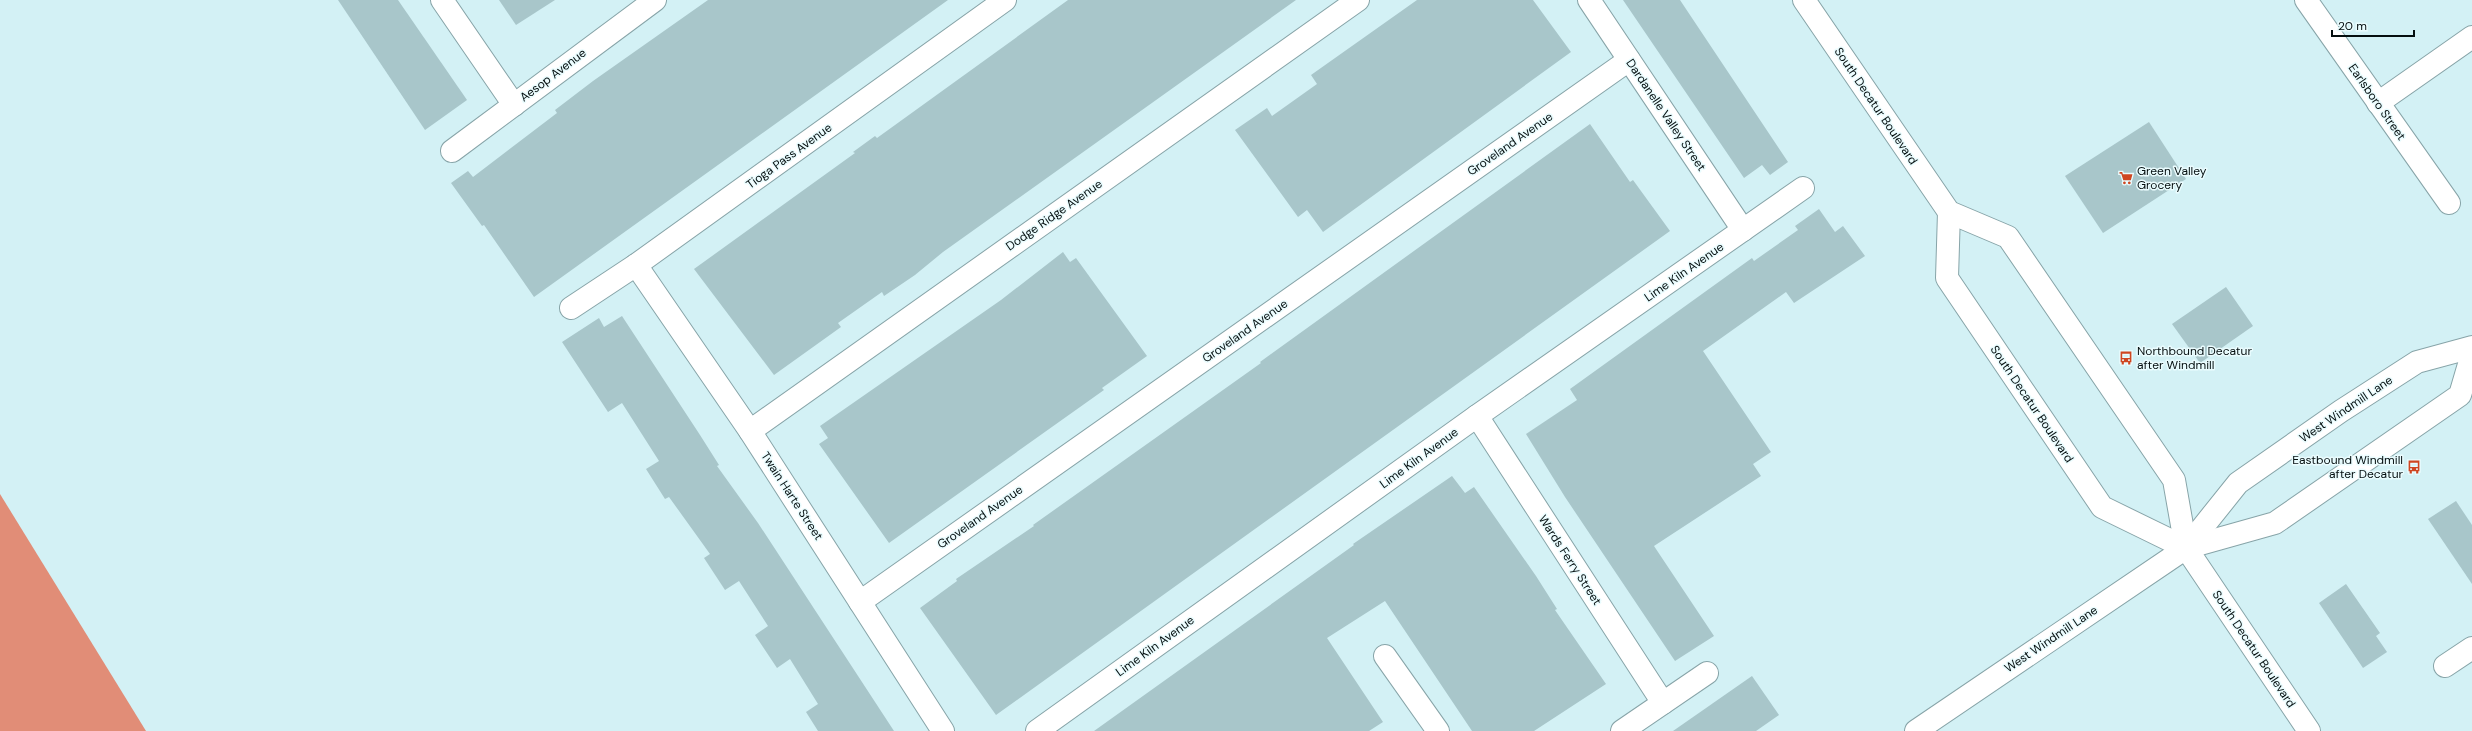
<svg xmlns="http://www.w3.org/2000/svg" width="2472" height="731" viewBox="0 0 2472 731" font-family="'DM Sans',sans-serif">
<style>
.water{fill:#e18d77}
.building{fill:#a8c6ca}
.lines{fill:none;stroke-linecap:round;stroke-linejoin:round}
.minor-casing{stroke:#87a4a8;stroke-width:24}
.tertiary-casing{stroke:#87a4a8;stroke-width:24}
.primary-casing{stroke:#87a4a8;stroke-width:24}
.minor{stroke:#fff;stroke-width:22}
.tertiary{stroke:#fff;stroke-width:22}
.primary{stroke:#fff;stroke-width:22}
.labels{text-anchor:middle;dominant-baseline:central;stroke-width:3;stroke-linejoin:round;paint-order:stroke}
.street-label{font-size:12px;fill:#040e0f;stroke:#eafcfe}
.poi-label{font-size:12px;fill:#040e0f;stroke:#eafcfe;text-anchor:start}
</style>
<rect width="100%" height="100%" fill="#d3f1f5"/>
<path class="water" d="M 0,494 L 146,731 L 0,731 Z"/>
<g class="building">
<path d="M 338,0 L 398,0 L 467,100 L 425,130 Z"/>
<path d="M 499,0 L 555,0 L 516,25 Z"/>
<path d="M 708,0 L 948,0 L 534,297 L 484,225 L 482,226 L 451,183 L 468,171 L 473,177 L 557,113 L 555,110 L 593,81 Z"/>
<path d="M 1068,0 L 1296,0 L 943,252 L 915,275 L 884,296 L 882,292 L 838,323 L 841,327 L 774,375 L 694,269 L 855,153 L 853,152 L 875,136 L 877,138 Z"/>
<path d="M 1417,0 L 1533,0 L 1571,52 L 1323,232 L 1307,210 L 1298,217 L 1235,130 L 1267,108 L 1272,116 L 1317,84 L 1311,75 Z"/>
<path d="M 1623,0 L 1680,0 L 1788,162 L 1770,175 L 1762,165 L 1744,178 Z"/>
<path d="M 2149,122 L 2186,179 L 2103,233 L 2065,176 Z"/>
<path d="M 1590,124 L 1630,182 L 1633,180 L 1670,231 L 996,715 L 920,608 L 957,581 L 956,579 L 1034,526 L 1033,525 L 1261,363 L 1260,362 Z"/>
<path d="M 1819,209 L 1835,232 L 1843,226 L 1865,256 L 1794,303 L 1786,292 L 1703,351 L 1771,452 L 1753,464 L 1761,476 L 1654,546 L 1714,636 L 1675,661 L 1565,497 L 1526,434 L 1577,400 L 1570,389 L 1752,258 L 1754,261 L 1798,230 L 1795,226 Z"/>
<path d="M 1063,252 L 1070,262 L 1076,258 L 1147,356 L 1102,388 L 1104,390 L 889,543 L 819,444 L 828,438 L 820,426 L 1001,300 Z"/>
<path d="M 2226,287 L 2253,326 L 2200,363 L 2172,324 Z"/>
<path d="M 622,316 L 700,435 L 719,465 L 717,466 L 758,523 L 894,731 L 818,731 L 806,712 L 818,704 L 790,659 L 777,668 L 755,635 L 768,626 L 739,581 L 725,590 L 704,558 L 710,554 L 669,497 L 665,499 L 646,469 L 659,461 L 622,403 L 608,412 L 562,342 L 599,318 L 604,327 Z"/>
<path d="M 1452,476 L 1465,493 L 1474,487 L 1536,576 L 1557,609 L 1555,610 L 1606,684 L 1534,731 L 1472,731 L 1385,601 L 1327,638 L 1383,722 L 1369,731 L 1094,731 L 1354,545 L 1353,544 Z"/>
<path d="M 2456,501 L 2472,525 L 2472,584 L 2428,519 Z"/>
<path d="M 2346,584 L 2380,633 L 2376,636 L 2387,652 L 2363,668 L 2319,603 Z"/>
<path d="M 1752,676 L 1779,715 L 1756,731 L 1673,731 Z"/>
</g>
<g class="lines">
<g class="minor-casing">
<g id="minor">
<path d="M 442,0 L 514,105"/>
<path d="M 1589,0 L 1743,230"/>
<path d="M 2306,0 L 2449,203"/>
<path d="M 2378,103 L 2472,37"/>
<path d="M 452,151 L 655,0"/>
<path d="M 636,265 L 750,431 L 943,731"/>
<path d="M 571,308 L 636,265 L 1005,0"/>
<path d="M 1477,416 L 1663,703"/>
<path d="M 750,431 L 1358,0"/>
<path d="M 860,602 L 1629,60"/>
<path d="M 1385,656 L 1438,731"/>
<path d="M 2445,666 L 2472,648"/>
<path d="M 1037,731 L 1477,416 L 1803,188"/>
<path d="M 1622,731 L 1707,673"/>
</g>
</g>
<g class="tertiary-casing">
<g id="tertiary">
<path d="M 2186,548 L 2275,523 L 2460,395 L 2472,354"/>
<path d="M 1916,731 L 2186,548 L 2238,483 L 2341,411 L 2417,362 L 2472,347"/>
</g>
</g>
<g class="primary-casing">
<g id="primary">
<path d="M 1804,0 L 1949,212 L 2008,237 L 2174,480 L 2186,548 L 2309,731"/>
<path d="M 1949,212 L 1947,278 L 2102,507 L 2186,548"/>
</g>
</g>
<use href="#minor" class="minor"/>
<use href="#tertiary" class="tertiary"/>
<use href="#primary" class="primary"/>
</g>
<defs>
<g id="supermarket-bare" transform="scale(1.08)"><path d="M-6-5.5h2.5l.6 2H6L4.5 2H-2.5L-4.4-4H-6ZM-1.5 3.2a1.3 1.3 0 1 0 .1 0ZM3 3.2a1.3 1.3 0 1 0 .1 0Z" fill="#cf4621" stroke="#eafcfe" stroke-width="2.5" paint-order="stroke"/></g>
<g id="bus-bare" transform="scale(1.08)"><path d="M-5-6H5V4H4V6H2V4H-2V6H-4V4H-5ZM-3.5-4V0h7V-4ZM-3.5 1.2v1.5H-2V1.2ZM2 1.2v1.5H3.5V1.2Z" fill="#cf4621" stroke="#eafcfe" stroke-width="2.5" paint-order="stroke"/></g>
</defs>
<g fill-rule="evenodd">
<use href="#supermarket-bare" x="2126" y="178"/>
<use href="#bus-bare" x="2126" y="358"/>
<use href="#bus-bare" x="2414" y="467"/>
</g>
<g class="labels">
<g class="street-label">
<text transform="translate(553 75) rotate(-37)">Aesop Avenue</text>
<text transform="translate(2377 102) rotate(55)">Earlsboro Street</text>
<text transform="translate(1876 106) rotate(56)">South Decatur Boulevard</text>
<text transform="translate(1666 115) rotate(56)">Dardanelle Valley Street</text>
<text transform="translate(1510 144) rotate(-35)">Groveland Avenue</text>
<text transform="translate(789 156) rotate(-36)">Tioga Pass Avenue</text>
<text transform="translate(1054 215) rotate(-35)">Dodge Ridge Avenue</text>
<text transform="translate(1684 272) rotate(-35)">Lime Kiln Avenue</text>
<text transform="translate(1245 331) rotate(-35)">Groveland Avenue</text>
<text transform="translate(2032 404) rotate(56)">South Decatur Boulevard</text>
<text transform="translate(2346 409) rotate(-34)">West Windmill Lane</text>
<text transform="translate(1419 458) rotate(-36)">Lime Kiln Avenue</text>
<text transform="translate(792 496) rotate(57)">Twain Harte Street</text>
<text transform="translate(980 517) rotate(-35)">Groveland Avenue</text>
<text transform="translate(1570 560) rotate(57)">Wards Ferry Street</text>
<text transform="translate(2051 639) rotate(-34)">West Windmill Lane</text>
<text transform="translate(1155 646) rotate(-36)">Lime Kiln Avenue</text>
<text transform="translate(2254 649) rotate(56)">South Decatur Boulevard</text>
</g>
<g class="poi-label">
<text x="2137" y="171">Green Valley<tspan x="2137" dy="14">Grocery</tspan></text>
<text x="2137" y="351">Northbound Decatur<tspan x="2137" dy="14">after Windmill</tspan></text>
<text x="2403" y="460" text-anchor="end">Eastbound Windmill<tspan x="2403" dy="14">after Decatur</tspan></text>
</g>
</g>
<path d="M2332 30v6h82v-6" fill="none" stroke="#040e0f" stroke-width="2"/>
<text x="2338" y="30" font-size="12" fill="#040e0f" stroke="#eafcfe" stroke-width="3" paint-order="stroke">20 m</text>
</svg>
